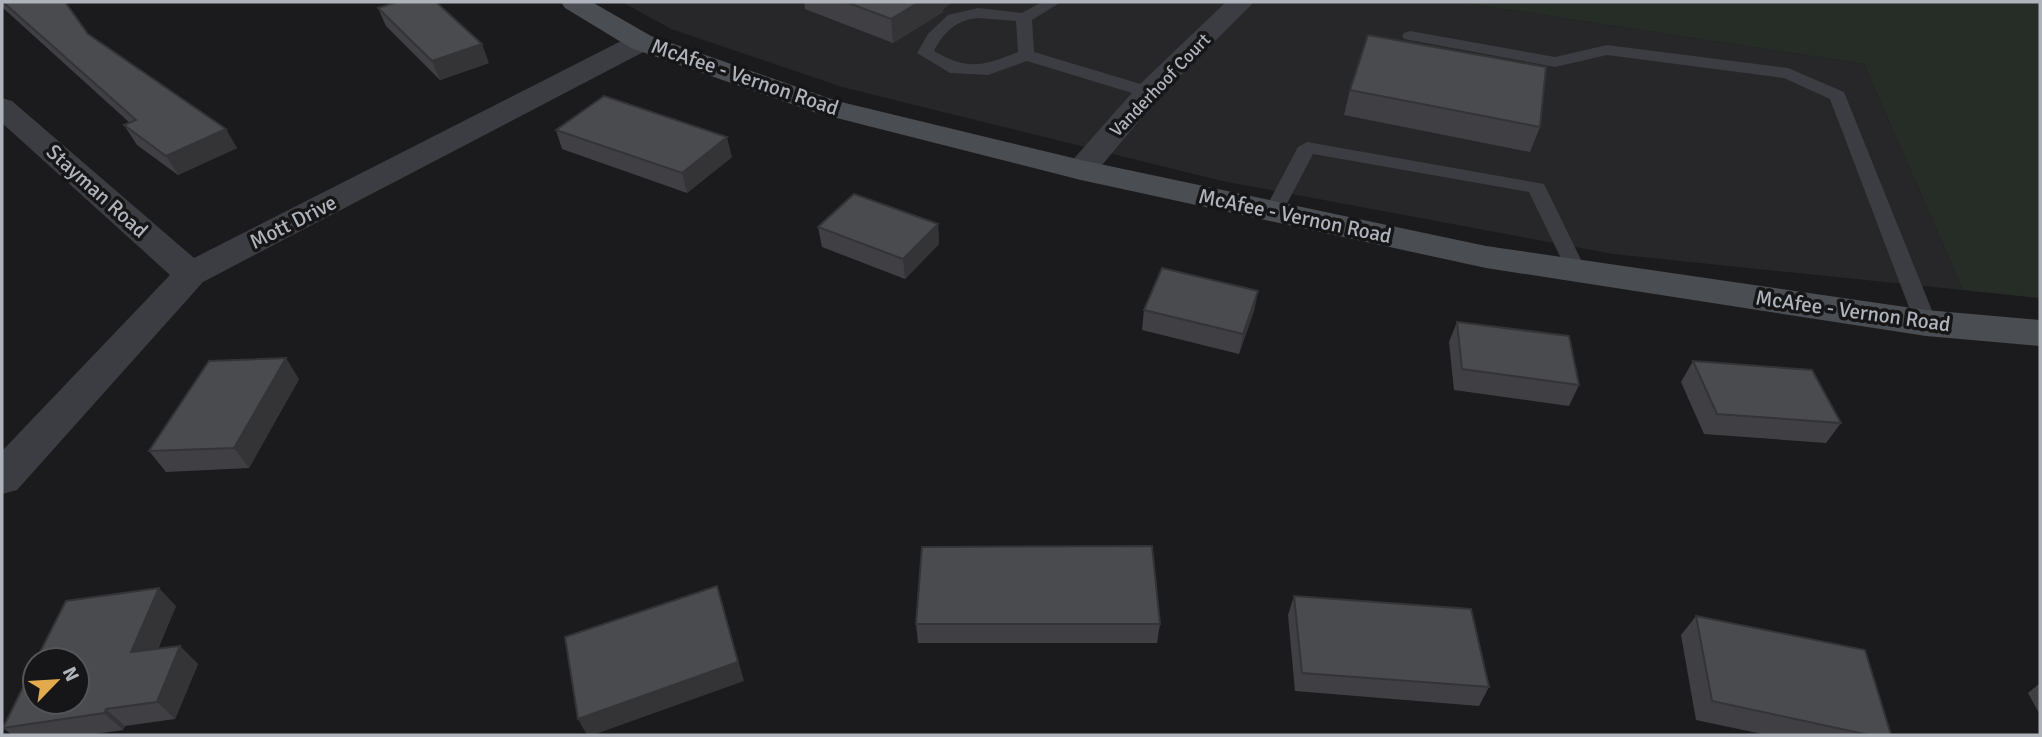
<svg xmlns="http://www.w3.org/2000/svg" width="2042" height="737" viewBox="0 0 2042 737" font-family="Signika,sans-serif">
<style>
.built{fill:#27272a}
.green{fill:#252d26}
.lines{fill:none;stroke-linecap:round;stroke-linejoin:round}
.service{fill:#3c3d42;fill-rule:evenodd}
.minor{fill:#3c3d42;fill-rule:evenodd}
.secondary{fill:#4a4d52;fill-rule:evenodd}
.wall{fill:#404044}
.shaded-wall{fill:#343437}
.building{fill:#4a4b4f;stroke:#343437;stroke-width:2}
.labels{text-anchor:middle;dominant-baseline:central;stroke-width:7;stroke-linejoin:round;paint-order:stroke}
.far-street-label{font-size:18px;fill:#afb3bb;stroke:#161618}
.street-label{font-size:21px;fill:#afb3bb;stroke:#161618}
</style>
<rect width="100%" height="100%" fill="#1b1b1d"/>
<path class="built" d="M 622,2 L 1459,2 L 1864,64 L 1963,290 L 1613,254 L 1222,181 L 842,87 L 671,29 Z"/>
<path class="green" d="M 1459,2 L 2040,2 L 2040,298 L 1963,290 L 1864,64 Z"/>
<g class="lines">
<g class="service">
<path d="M 1042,2 L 1061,2 L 1032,20 L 1034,52 L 1154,88 L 1157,92 L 1154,96 L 1142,96 L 1027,61 L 988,75 L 950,73 L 917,53 L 928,34 L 948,15 L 978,8 L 1022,13 ZM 978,18 L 1016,21 L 1018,52 C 983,66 968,71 934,51 C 944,32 956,20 978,18 Z"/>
<path d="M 1410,31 L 1555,57 L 1607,45 L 1788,68 L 1844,92 L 1937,323 L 1934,328 L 1926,330 L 1918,328 L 1915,323 L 1830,99 L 1784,78 L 1607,55 L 1555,67 L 1404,39 L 1402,36 L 1404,33 Z"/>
<path d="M 1307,142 L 1544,184 L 1586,270 L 1583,275 L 1569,275 L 1529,192 L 1313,154 L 1281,215 L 1267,215 L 1264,211 L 1298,147 Z"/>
</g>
<g class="minor">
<path d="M 1226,2 L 1254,2 L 1158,98 L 1092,177 L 1081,180 L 1070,177 L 1065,170 L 1070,163 L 1138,86 Z"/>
<path d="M 641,34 L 651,36 L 655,42 L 651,48 L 203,282 L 17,490 L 2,494 L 2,451 L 170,275 L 2,123 L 2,98 L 12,101 L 194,258 L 631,36 Z"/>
</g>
<path class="secondary" d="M 561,2 L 592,2 L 651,36 L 837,101 L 1081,160 L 1486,246 L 1926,310 L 2040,320 L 2040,346 L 1926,336 L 1486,268 L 1081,180 L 817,113 L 631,48 L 565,8 Z"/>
</g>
<g class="wall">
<path d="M 2,2 L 65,2 L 88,34 L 237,148 L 178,175 L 137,145 L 124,125 L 130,123 L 2,7 Z"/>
<path d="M 804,2 L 951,2 L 951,3 L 943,9 L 943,12 L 893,43 L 805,9 Z"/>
<path d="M 378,8 L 489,63 L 440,80 L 386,26 Z"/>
<path d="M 1350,90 L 1540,127 L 1530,152 L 1344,115 Z"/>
<path d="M 556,130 L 732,157 L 687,193 L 562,149 Z"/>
<path d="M 938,224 L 939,244 L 905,279 L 822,247 L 818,227 Z"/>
<path d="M 1258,291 L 1254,311 L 1239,354 L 1142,330 L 1144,310 Z"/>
<path d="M 1457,322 L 1579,385 L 1569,406 L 1454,390 L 1449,342 Z"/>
<path d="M 1693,361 L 1841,423 L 1826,443 L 1704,434 L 1681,382 Z"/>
<path d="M 299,379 L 249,468 L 166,472 L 149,451 Z"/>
<path d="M 1294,596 L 1489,687 L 1479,706 L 1295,691 L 1288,615 Z"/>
<path d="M 176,606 L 158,649 L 198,664 L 175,719 L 125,726 L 123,730 L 89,735 L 12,735 L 3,728 Z"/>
<path d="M 1696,616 L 1891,735 L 1767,735 L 1696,720 L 1681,635 Z"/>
<path d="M 916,624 L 1160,624 L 1157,643 L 918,643 Z"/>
<path d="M 2040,683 L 2040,715 L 2028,693 Z"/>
</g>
<g class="shaded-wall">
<path d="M 919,2 L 951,2 L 951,3 L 943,9 L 943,12 L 893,43 L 891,19 Z"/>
<path d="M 482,44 L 489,63 L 440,80 L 432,61 Z"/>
<path d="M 226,129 L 237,148 L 178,175 L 166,156 Z"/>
<path d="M 727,137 L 732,157 L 687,193 L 682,173 Z"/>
<path d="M 938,224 L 939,244 L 905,279 L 903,259 Z"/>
<path d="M 1258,291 L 1254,311 L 1239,354 L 1243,334 Z"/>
<path d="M 286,358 L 299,379 L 249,468 L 234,448 Z"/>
<path d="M 717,586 L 744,681 L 593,735 L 587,735 L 578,719 Z"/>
<path d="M 159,588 L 176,606 L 149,670 L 131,652 Z"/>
<path d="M 180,646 L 198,664 L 175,719 L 157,702 Z"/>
<path d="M 106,709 L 125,726 L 123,730 L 104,713 Z"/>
</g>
<g class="building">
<path d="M 3,2 L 65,2 L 88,34 L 226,129 L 166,156 L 124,125 L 136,120 Z"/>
<path d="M 397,2 L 436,2 L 482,44 L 432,61 L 378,8 Z"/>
<path d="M 846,2 L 919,2 L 891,19 Z"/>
<path d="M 1368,35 L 1546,67 L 1540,127 L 1350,90 Z"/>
<path d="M 604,96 L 727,137 L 682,173 L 556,130 Z"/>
<path d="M 854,194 L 938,224 L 903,259 L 818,227 Z"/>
<path d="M 1162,268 L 1258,291 L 1243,334 L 1144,310 Z"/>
<path d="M 1457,322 L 1569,336 L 1579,385 L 1462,369 Z"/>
<path d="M 286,358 L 234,448 L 149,451 L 209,361 Z"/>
<path d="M 1693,361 L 1812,370 L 1841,423 L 1717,414 Z"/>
<path d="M 1152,546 L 1160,624 L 916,624 L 922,547 Z"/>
<path d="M 717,586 L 738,662 L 578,719 L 565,637 Z"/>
<path d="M 159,588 L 131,652 L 180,646 L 157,702 L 106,709 L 104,713 L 3,728 L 35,663 L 35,702 L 77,702 L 77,660 L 36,660 L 66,601 Z"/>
<path d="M 1294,596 L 1471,609 L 1489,687 L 1302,673 Z"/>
<path d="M 1696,616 L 1865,650 L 1891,735 L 1869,735 L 1712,701 Z"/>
</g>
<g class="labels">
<g class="far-street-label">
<text transform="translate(1160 85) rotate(-46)">Vanderhoof Court</text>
</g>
<g class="street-label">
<text transform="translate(745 77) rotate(19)">McAfee - Vernon Road</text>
<text transform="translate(97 191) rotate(42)">Stayman Road</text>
<text transform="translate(1295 216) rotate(12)">McAfee - Vernon Road</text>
<text transform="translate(293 222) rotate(-27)">Mott Drive</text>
<text transform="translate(1853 311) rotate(8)">McAfee - Vernon Road</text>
</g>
</g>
<rect width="2042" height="737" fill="none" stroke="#afb3bb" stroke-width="7"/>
<g transform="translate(56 681) rotate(65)"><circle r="33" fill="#161618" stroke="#535559" stroke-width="2"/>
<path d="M0-5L12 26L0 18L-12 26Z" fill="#e3a94d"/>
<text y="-10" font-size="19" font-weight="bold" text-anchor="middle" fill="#afb3bb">N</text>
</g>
</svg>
